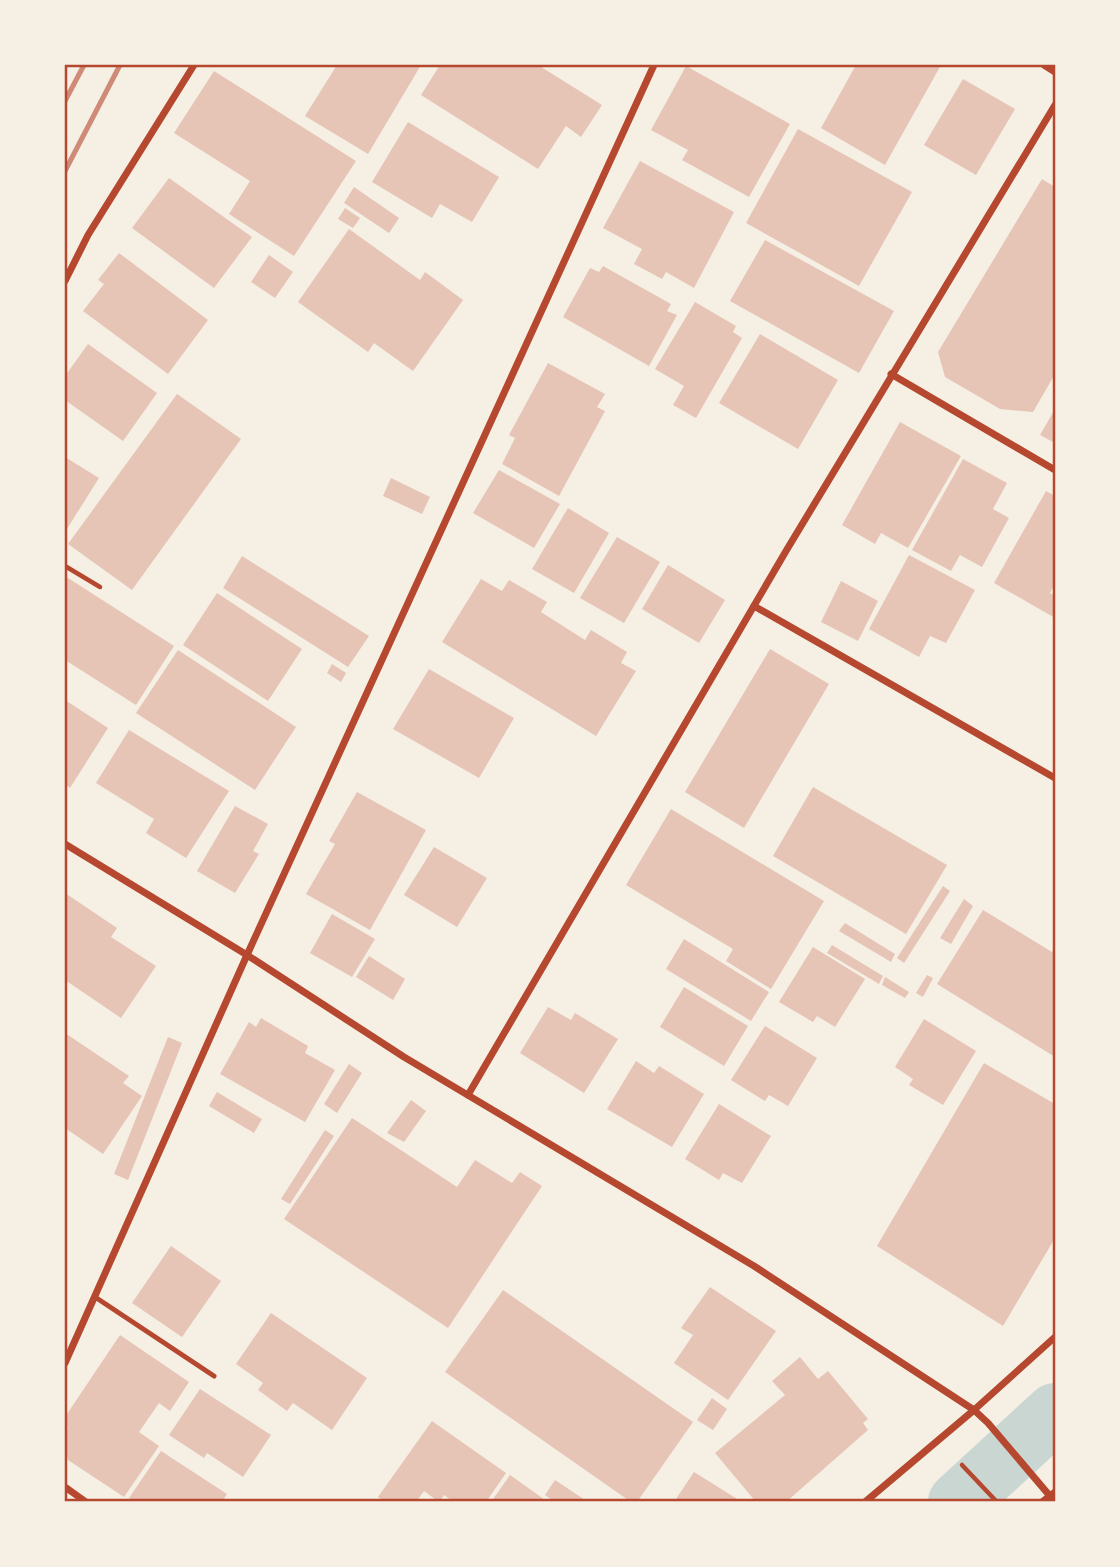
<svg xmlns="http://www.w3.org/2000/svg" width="1120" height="1567" viewBox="0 0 1120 1567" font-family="Roboto,sans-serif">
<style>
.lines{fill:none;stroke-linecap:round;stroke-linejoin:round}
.canal{stroke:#c9d6d2;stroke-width:60}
.building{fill:#e6c5b7}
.path{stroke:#b5482f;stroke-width:4.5}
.service{stroke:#b5482f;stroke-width:5}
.minor{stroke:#b5482f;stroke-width:7}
.rail{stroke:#cf8b77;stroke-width:5}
.neatline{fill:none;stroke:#b5482f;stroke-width:2.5}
</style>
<rect width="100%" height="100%" fill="#f6efe4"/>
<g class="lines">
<path class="canal" d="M 958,1502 L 1055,1413"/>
</g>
<g class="building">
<path d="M 337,65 L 421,65 L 368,154 L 305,116 Z"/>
<path d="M 440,65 L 538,65 L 602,105 L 581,137 L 566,126 L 538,169 L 421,95 Z"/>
<path d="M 856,65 L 941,65 L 885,165 L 821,128 Z"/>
<path d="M 686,66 L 790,124 L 749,197 L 682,160 L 688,150 L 651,130 Z"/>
<path d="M 214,71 L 356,161 L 294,256 L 229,214 L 250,181 L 174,133 Z"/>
<path d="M 963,79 L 1015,109 L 976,175 L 924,145 Z"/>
<path d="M 408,122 L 499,177 L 472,222 L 440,204 L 432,218 L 372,182 Z"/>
<path d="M 798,129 L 912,192 L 859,286 L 746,223 Z"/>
<path d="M 640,161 L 734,212 L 694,288 L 666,272 L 662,279 L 634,264 L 642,249 L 603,228 Z"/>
<path d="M 169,178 L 252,237 L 214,288 L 132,228 Z"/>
<path d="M 1042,179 L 1055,187 L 1055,374 L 1033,412 L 1000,409 L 945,377 L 938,352 Z"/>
<path d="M 354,187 L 399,218 L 389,233 L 344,203 Z"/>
<path d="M 345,208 L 360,218 L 353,228 L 338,219 Z"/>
<path d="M 349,229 L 420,280 L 425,272 L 463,300 L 413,371 L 374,343 L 368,352 L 298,302 Z"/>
<path d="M 765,240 L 894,311 L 859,373 L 730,301 Z"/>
<path d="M 119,253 L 208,320 L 168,374 L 83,311 L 104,284 L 98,280 Z"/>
<path d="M 269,255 L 293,272 L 275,298 L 251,282 Z"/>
<path d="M 603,266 L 671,304 L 667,311 L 677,315 L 649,366 L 563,317 L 590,268 L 599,272 Z"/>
<path d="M 695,302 L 736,326 L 733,332 L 742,338 L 696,418 L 673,405 L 684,386 L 655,369 Z"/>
<path d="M 760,334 L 838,380 L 798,449 L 719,403 Z"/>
<path d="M 88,344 L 157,393 L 123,441 L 65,400 L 65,376 Z"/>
<path d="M 548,363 L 605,394 L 597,407 L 605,411 L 559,496 L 502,464 L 515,438 L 509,435 Z"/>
<path d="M 177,394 L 241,439 L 132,590 L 68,544 Z"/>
<path d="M 1055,409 L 1055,443 L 1040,435 Z"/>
<path d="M 900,422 L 961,456 L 908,548 L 881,533 L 875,544 L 842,525 Z"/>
<path d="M 65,457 L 99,478 L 65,532 Z"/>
<path d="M 963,459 L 1007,483 L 993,509 L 1009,518 L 982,567 L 960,555 L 951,571 L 912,550 Z"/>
<path d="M 499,470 L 560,504 L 534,548 L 473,513 Z"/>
<path d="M 391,478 L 430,497 L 422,514 L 383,496 Z"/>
<path d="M 1046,491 L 1055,496 L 1055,584 L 1050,593 L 1055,596 L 1055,618 L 994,583 Z"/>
<path d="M 568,508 L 609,533 L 574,593 L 532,569 Z"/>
<path d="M 617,537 L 660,562 L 624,623 L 580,598 Z"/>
<path d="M 909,555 L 975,590 L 946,643 L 930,636 L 919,657 L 869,629 Z"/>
<path d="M 242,556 L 369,636 L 348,667 L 223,588 Z"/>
<path d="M 668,565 L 725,600 L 699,643 L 642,609 Z"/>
<path d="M 65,576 L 174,646 L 136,705 L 65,660 Z"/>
<path d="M 481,579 L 502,591 L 509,580 L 547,602 L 541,612 L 585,640 L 591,630 L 627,652 L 621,663 L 636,671 L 596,736 L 442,642 Z"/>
<path d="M 841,581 L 878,601 L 858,641 L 821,622 Z"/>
<path d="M 217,593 L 302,649 L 268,701 L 183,645 Z"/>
<path d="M 770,649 L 829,684 L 744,828 L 685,792 Z"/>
<path d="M 178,650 L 296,727 L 255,790 L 136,713 Z"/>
<path d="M 332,664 L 346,673 L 341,682 L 327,673 Z"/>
<path d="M 429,669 L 514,718 L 479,778 L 393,729 Z"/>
<path d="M 65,700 L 108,728 L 70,788 L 65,784 Z"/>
<path d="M 129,730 L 229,791 L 186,858 L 146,833 L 154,819 L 96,783 Z"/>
<path d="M 813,787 L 947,865 L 906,934 L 773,856 Z"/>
<path d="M 357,792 L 426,830 L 370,930 L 306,894 L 335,844 L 329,841 Z"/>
<path d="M 235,806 L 268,824 L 253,851 L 259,854 L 235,893 L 197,871 Z"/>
<path d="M 671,809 L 824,901 L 771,989 L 726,961 L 733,949 L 626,885 Z"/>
<path d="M 434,847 L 487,878 L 457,927 L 404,895 Z"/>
<path d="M 943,886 L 950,891 L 904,963 L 897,958 Z"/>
<path d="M 65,893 L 117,928 L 111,937 L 156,966 L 121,1018 L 65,980 Z"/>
<path d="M 964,899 L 973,906 L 951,944 L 940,938 Z"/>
<path d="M 983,910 L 1052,952 L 1055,946 L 1055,1057 L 937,984 Z"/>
<path d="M 332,914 L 375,939 L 352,977 L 310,953 Z"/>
<path d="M 845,923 L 895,954 L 891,962 L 839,931 Z"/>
<path d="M 684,939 L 769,992 L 751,1021 L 666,969 Z"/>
<path d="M 832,945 L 883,976 L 879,984 L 827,953 Z"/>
<path d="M 813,947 L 865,979 L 835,1027 L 817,1016 L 813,1022 L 779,1002 Z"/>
<path d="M 369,956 L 405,979 L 393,1000 L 356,977 Z"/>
<path d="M 927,975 L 933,978 L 923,997 L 916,993 Z"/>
<path d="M 885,977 L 909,992 L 905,998 L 882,985 Z"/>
<path d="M 684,987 L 748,1026 L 724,1066 L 660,1027 Z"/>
<path d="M 548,1007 L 571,1020 L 575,1013 L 618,1039 L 584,1093 L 520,1053 Z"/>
<path d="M 261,1018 L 308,1046 L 305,1053 L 335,1070 L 305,1122 L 220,1074 L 249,1022 L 256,1027 Z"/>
<path d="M 924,1019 L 976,1051 L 943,1105 L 909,1085 L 913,1079 L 895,1067 Z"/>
<path d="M 765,1026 L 817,1058 L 788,1106 L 769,1095 L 765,1101 L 731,1080 Z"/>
<path d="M 65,1033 L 129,1076 L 123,1083 L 142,1096 L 103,1154 L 65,1128 Z"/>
<path d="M 168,1037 L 182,1043 L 128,1180 L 114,1174 Z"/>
<path d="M 636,1061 L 654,1073 L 659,1066 L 704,1094 L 672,1147 L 607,1109 Z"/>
<path d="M 984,1063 L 1055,1104 L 1055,1238 L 1003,1326 L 877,1246 Z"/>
<path d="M 349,1064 L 362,1073 L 337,1113 L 324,1104 Z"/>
<path d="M 217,1092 L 262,1119 L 254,1133 L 209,1106 Z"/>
<path d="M 411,1100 L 426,1111 L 404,1142 L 387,1133 Z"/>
<path d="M 719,1104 L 771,1136 L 742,1183 L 723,1173 L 719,1180 L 685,1159 Z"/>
<path d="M 352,1118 L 457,1187 L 475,1160 L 512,1183 L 520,1172 L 542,1186 L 448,1328 L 284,1219 Z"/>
<path d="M 325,1130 L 334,1136 L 290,1204 L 281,1199 Z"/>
<path d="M 171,1246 L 221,1281 L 182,1337 L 132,1303 Z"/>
<path d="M 710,1287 L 776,1331 L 728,1400 L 674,1363 L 693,1335 L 681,1328 Z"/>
<path d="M 503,1290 L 693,1422 L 637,1502 L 631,1502 L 445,1372 Z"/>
<path d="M 271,1313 L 367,1378 L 332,1430 L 293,1403 L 287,1411 L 258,1390 L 263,1383 L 236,1364 Z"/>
<path d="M 120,1335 L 189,1382 L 170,1411 L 159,1403 L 139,1432 L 159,1446 L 124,1497 L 68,1460 L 65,1450 L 65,1431 L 68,1427 L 65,1425 L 65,1417 Z"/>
<path d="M 800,1357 L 818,1379 L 828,1371 L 868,1419 L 863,1423 L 868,1430 L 786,1502 L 756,1502 L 715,1453 L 785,1395 L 772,1381 Z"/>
<path d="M 200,1389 L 271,1435 L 243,1477 L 207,1453 L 204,1458 L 169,1435 Z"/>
<path d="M 712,1398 L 727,1409 L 713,1430 L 697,1420 Z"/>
<path d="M 432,1421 L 506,1473 L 486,1502 L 454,1502 L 444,1495 L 439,1502 L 424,1491 L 416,1502 L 384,1502 L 378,1497 Z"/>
<path d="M 161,1451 L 227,1494 L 222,1502 L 135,1502 L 129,1498 Z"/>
<path d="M 694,1472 L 742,1502 L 674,1502 Z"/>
<path d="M 510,1475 L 548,1502 L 491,1502 Z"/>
<path d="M 555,1480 L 588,1502 L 555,1502 L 545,1495 Z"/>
</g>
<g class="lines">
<g class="path">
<path d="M 65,566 L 100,587"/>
<path d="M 962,1465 L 997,1502"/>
</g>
<path class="service" d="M 95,1297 L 214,1376"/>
<g class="minor">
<path d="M 1044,65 L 1055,72"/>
<path d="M 65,281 L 88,235 L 194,65"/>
<path d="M 891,374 L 1055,470"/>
<path d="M 754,606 L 1055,778"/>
<path d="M 65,844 L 247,955 L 404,1057 L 754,1266 L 974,1410 L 988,1423 L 1055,1502"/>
<path d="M 468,1095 L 786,551 L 1055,105"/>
<path d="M 65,1363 L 247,955 L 654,65"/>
<path d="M 65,1487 L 86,1502"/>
<path d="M 865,1502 L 974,1410 L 1055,1337"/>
<path d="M 1042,1502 L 1055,1492"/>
</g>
<g class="rail">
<path d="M 65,101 L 84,65"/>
<path d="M 65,171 L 120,65"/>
</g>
</g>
<rect width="1120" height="1567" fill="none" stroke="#f6efe4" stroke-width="133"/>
<rect x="66" y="66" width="988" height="1434" class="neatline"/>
</svg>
